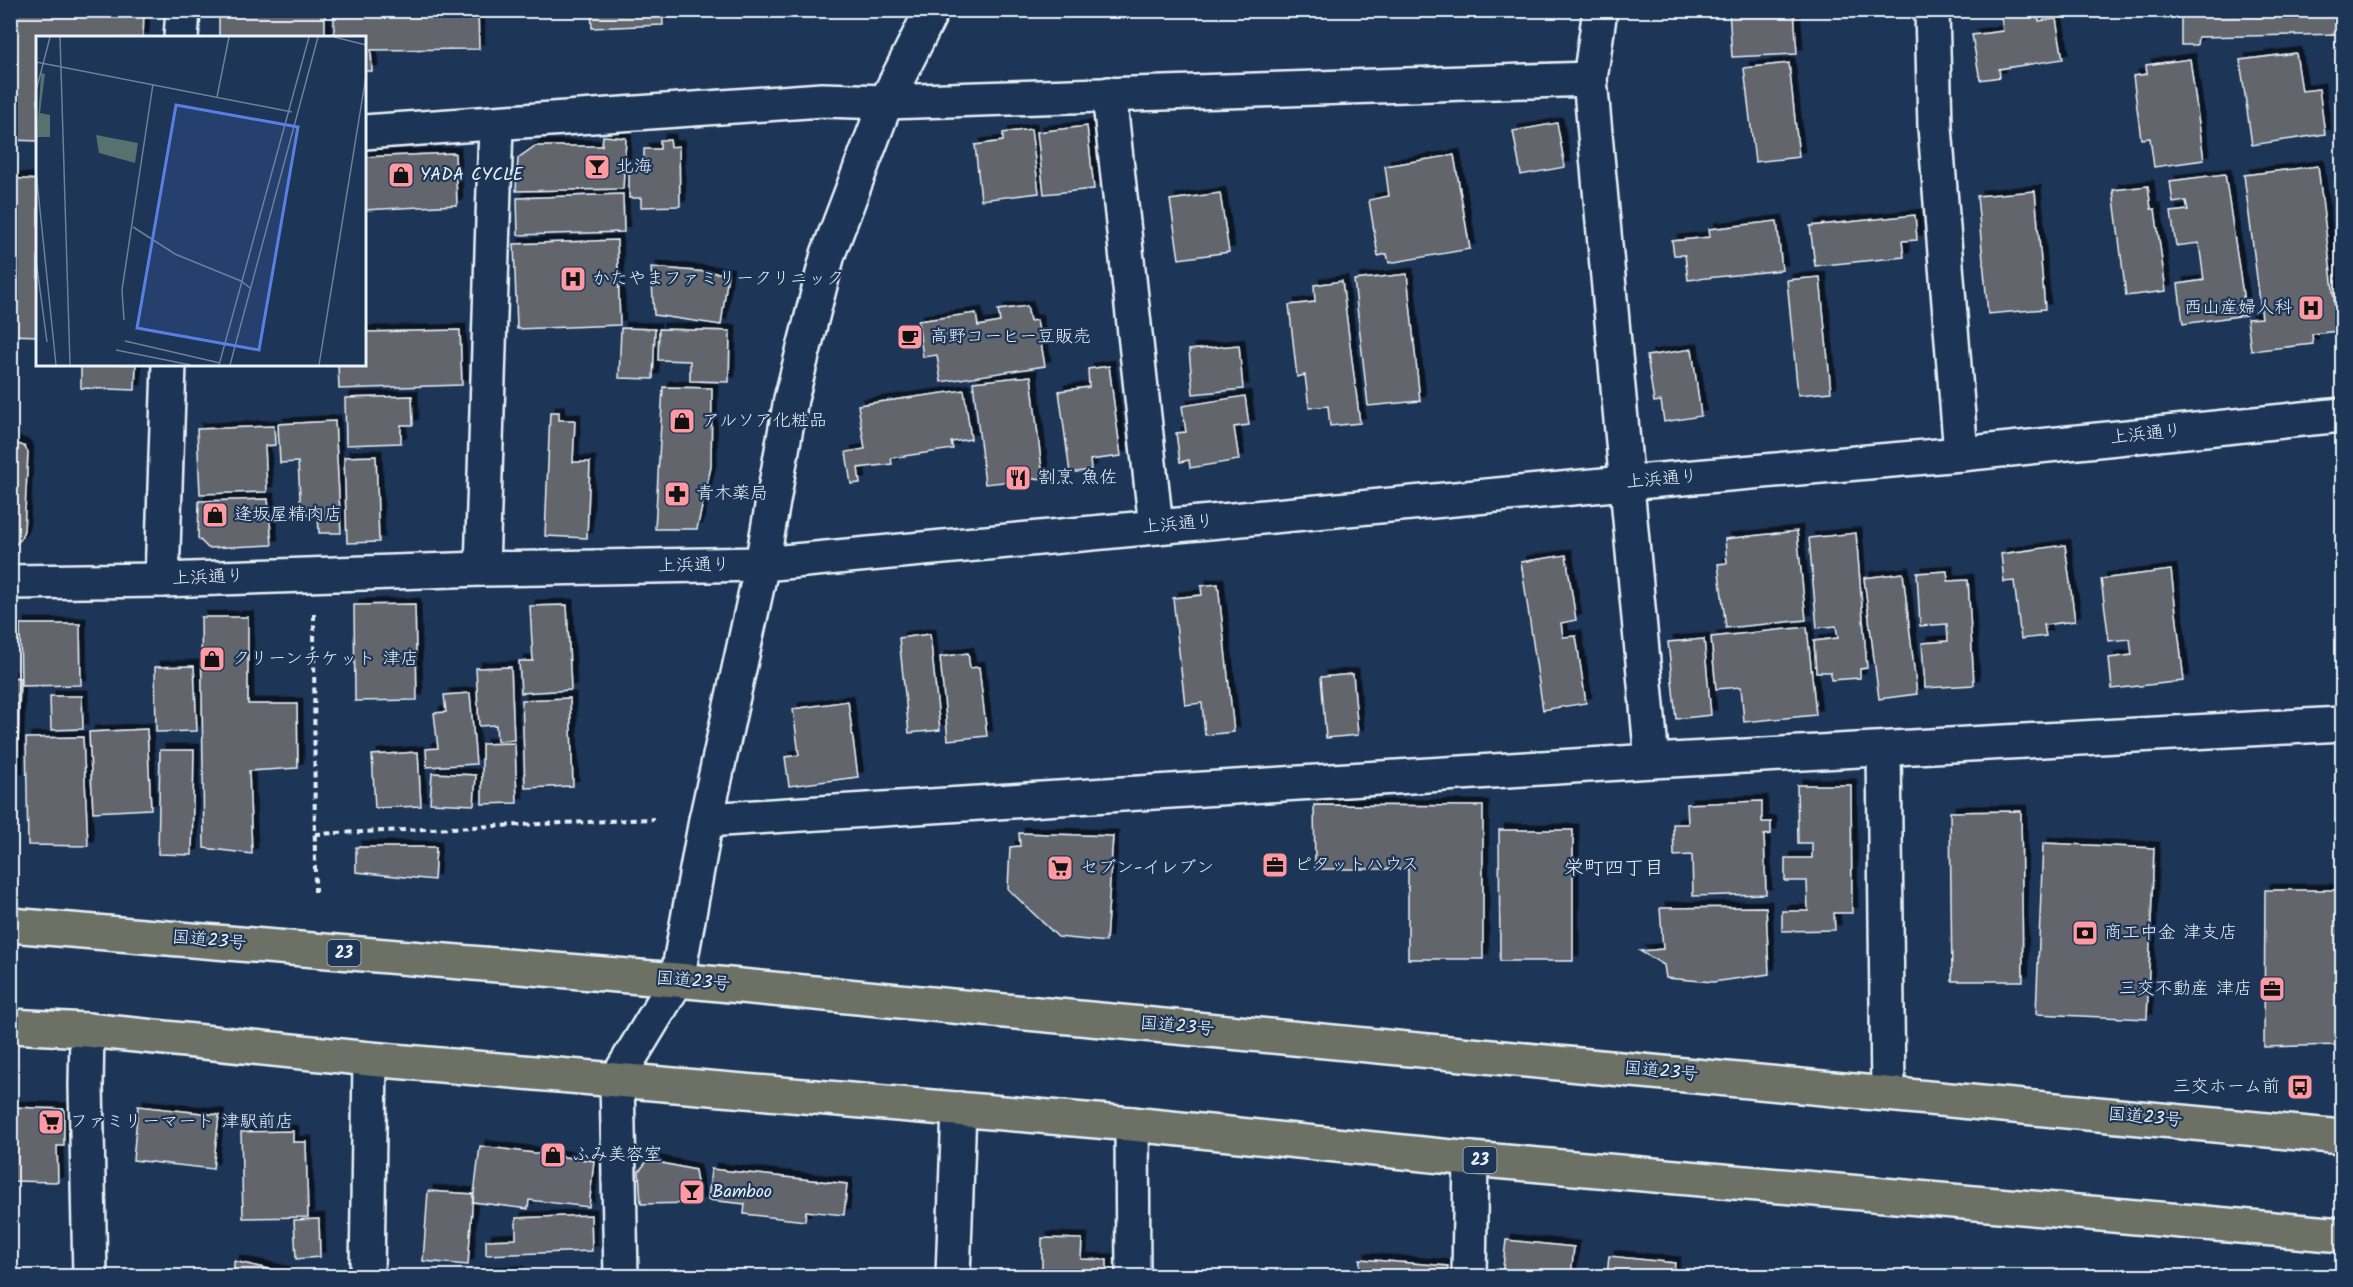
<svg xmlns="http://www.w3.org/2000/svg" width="2353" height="1287" viewBox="0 0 2353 1287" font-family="Kalam,'Klee One',sans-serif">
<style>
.building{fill:#62666c;stroke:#e8f1f8;stroke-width:1.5;filter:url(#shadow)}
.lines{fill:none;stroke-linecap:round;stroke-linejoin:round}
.minor-casing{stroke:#e8f1f8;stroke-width:38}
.tertiary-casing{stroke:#e8f1f8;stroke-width:38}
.trunk-casing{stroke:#e8f1f8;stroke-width:38}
.path{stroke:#e8f1f8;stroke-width:4;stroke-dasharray:6 4.5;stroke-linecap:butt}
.minor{stroke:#1d3557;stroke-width:33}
.tertiary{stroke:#1d3557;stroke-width:33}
.trunk{stroke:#6c7065;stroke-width:33}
.labels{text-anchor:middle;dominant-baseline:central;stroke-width:4.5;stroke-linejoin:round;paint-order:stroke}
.shield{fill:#1d3557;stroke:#abb9c8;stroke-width:1.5}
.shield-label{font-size:16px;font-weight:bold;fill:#e8f1f8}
.poi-label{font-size:18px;fill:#e8f1f8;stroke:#1d3557;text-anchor:start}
.street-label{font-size:18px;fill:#e8f1f8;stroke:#1d3557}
.neighbourhood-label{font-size:20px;fill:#e8f1f8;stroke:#1d3557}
.inset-road{fill:none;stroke:#6e8097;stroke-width:1.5}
.view{fill:#5a7fe2;fill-opacity:0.15;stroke:#5a7fe2;stroke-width:3}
.inset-edge{fill:none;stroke:#e8f1f8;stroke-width:3}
</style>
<defs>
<filter id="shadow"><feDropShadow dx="5.5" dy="-5.5" stdDeviation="0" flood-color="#0009"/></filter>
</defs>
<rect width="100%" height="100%" fill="#1d3557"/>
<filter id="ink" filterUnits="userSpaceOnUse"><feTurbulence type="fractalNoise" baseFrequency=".0167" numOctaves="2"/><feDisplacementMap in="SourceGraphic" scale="12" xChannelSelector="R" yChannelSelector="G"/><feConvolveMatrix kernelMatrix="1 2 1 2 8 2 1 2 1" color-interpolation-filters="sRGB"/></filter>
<g filter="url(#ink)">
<g class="building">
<path d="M 10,10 L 144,10 L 143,38 L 38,38 L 38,141 L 10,140 Z"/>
<rect x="219" y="10" width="106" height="28"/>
<path d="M 334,10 L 478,10 L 479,49 L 371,50 L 372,71 L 364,71 L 364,38 L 334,38 Z"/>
<path d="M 591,10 L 662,10 L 663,25 L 592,28 Z"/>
<path d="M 1729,10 L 1794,10 L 1797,54 L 1732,57 Z"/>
<path d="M 2000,10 L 2037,10 L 2039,21 L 2056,19 L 2063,59 L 1999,69 L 2000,77 L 1980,80 L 1972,35 L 2003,31 Z"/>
<path d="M 2181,10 L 2342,10 L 2342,34 L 2198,37 L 2197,45 L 2181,45 Z"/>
<path d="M 2296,53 L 2302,91 L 2319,89 L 2325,134 L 2252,145 L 2240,60 Z"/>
<path d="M 2190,59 L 2204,160 L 2154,167 L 2150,138 L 2141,139 L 2133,76 L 2147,74 L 2146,65 Z"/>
<path d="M 1789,63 L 1799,157 L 1755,162 L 1744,68 Z"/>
<path d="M 1557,123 L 1565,167 L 1521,175 L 1513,131 Z"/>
<path d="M 1087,126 L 1094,189 L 1044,194 L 1037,132 Z"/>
<path d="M 1031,129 L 1039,193 L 981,200 L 975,145 L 1003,141 L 1003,133 Z"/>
<path d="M 603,136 L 626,138 L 623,189 L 516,191 L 518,158 L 535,146 L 602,146 Z"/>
<path d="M 660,140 L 670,140 L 671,147 L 679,146 L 680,206 L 641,207 L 641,198 L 629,198 L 629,171 L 644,171 L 644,149 L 660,149 Z"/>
<path d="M 455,153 L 457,205 L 364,210 L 364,157 Z"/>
<path d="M 1454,155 L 1470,249 L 1389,263 L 1387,254 L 1378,256 L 1369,200 L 1389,196 L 1385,166 Z"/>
<path d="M 2318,166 L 2338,331 L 2312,334 L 2313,344 L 2251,351 L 2247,319 L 2262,318 L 2244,175 Z"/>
<path d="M 2225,174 L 2246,315 L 2183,324 L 2178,284 L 2204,280 L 2199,243 L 2176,246 L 2171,212 L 2188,210 L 2186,201 L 2173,203 L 2170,181 Z"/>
<path d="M 10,178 L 38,180 L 38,336 L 10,335 Z"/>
<path d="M 2148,186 L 2151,209 L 2155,209 L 2166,291 L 2126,296 L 2113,190 Z"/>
<path d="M 2035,191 L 2045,309 L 1988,314 L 1977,196 Z"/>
<path d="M 1220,193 L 1229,252 L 1179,259 L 1170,200 Z"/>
<path d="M 623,194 L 624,232 L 518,235 L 517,198 Z"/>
<path d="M 1915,215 L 1917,240 L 1902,241 L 1904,257 L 1815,266 L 1810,226 Z"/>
<path d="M 1777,221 L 1782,270 L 1688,280 L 1685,255 L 1674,255 L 1672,241 L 1710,237 L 1709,229 Z"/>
<path d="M 617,240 L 620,325 L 517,329 L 514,244 Z"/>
<path d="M 651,267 L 728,274 L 721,325 L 654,315 Z"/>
<path d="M 1407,274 L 1420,401 L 1368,406 L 1354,280 Z"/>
<path d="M 1820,277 L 1831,392 L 1798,395 L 1787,280 Z"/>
<path d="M 1342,281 L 1360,423 L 1330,426 L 1328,406 L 1309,408 L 1305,375 L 1297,377 L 1289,305 L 1315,302 L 1314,285 Z"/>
<path d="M 1027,306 L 1030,321 L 1037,320 L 1045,366 L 941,382 L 937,355 L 923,357 L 918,321 L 976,313 L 978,326 L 1000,322 L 998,310 Z"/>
<path d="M 621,328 L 655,329 L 653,379 L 619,378 Z"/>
<path d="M 659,329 L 730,331 L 729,382 L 690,381 L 690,361 L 658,360 Z"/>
<path d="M 460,330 L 462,385 L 339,389 L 338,364 L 364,364 L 364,332 Z"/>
<path d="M 1239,345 L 1243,389 L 1193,394 L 1189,350 Z"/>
<path d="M 1692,349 L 1701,416 L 1664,422 L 1661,401 L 1654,402 L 1647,356 Z"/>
<path d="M 81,364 L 136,364 L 135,390 L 81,388 Z"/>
<path d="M 1109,366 L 1121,456 L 1090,460 L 1091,470 L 1070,473 L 1059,391 L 1089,387 L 1088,369 Z"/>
<path d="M 1031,376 L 1043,478 L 985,484 L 973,382 Z"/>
<path d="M 663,387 L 712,388 L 711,467 L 697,529 L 655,529 Z"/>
<path d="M 964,390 L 971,439 L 951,442 L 953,449 L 891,458 L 892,464 L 858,468 L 860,483 L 851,484 L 846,452 L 865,449 L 858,405 Z"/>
<path d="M 412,396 L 413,425 L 401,425 L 401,443 L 346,445 L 345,398 Z"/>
<path d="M 1245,396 L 1249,425 L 1234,427 L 1239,460 L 1190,468 L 1189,460 L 1180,462 L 1176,433 L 1186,432 L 1182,406 Z"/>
<path d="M 550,412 L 559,412 L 559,420 L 575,420 L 573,462 L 590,462 L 587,538 L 545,536 Z"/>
<path d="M 335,421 L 341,533 L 319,533 L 318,515 L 301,515 L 298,462 L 280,463 L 278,424 Z"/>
<path d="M 274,426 L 275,445 L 265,446 L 267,492 L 200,494 L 197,429 Z"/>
<path d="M 10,441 L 24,446 L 28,452 L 24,530 L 21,539 L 15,545 L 10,545 Z"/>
<path d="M 376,456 L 379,542 L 347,543 L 344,457 Z"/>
<path d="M 268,499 L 272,545 L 208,548 L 198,538 L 199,501 Z"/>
<path d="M 1797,531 L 1806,620 L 1726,628 L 1718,564 L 1727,563 L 1725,539 Z"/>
<path d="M 1856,533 L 1867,668 L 1860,669 L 1860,678 L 1831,680 L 1831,672 L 1816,672 L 1814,641 L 1838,638 L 1836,626 L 1817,628 L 1809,538 Z"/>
<path d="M 2065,545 L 2075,621 L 2044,625 L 2046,636 L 2021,639 L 2014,581 L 2004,582 L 2001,554 Z"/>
<path d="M 1566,555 L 1576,620 L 1561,623 L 1563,637 L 1576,636 L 1586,703 L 1543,710 L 1521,562 Z"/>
<path d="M 2171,570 L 2184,681 L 2112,689 L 2109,658 L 2132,655 L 2130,639 L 2109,641 L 2101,579 Z"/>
<path d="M 1947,571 L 1948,581 L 1968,580 L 1974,685 L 1925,688 L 1922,643 L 1948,641 L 1947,624 L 1920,626 L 1917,573 Z"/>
<path d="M 1903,573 L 1917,694 L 1879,699 L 1864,578 Z"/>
<path d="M 1218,584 L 1234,732 L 1205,735 L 1202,703 L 1185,705 L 1173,598 L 1202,595 L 1201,586 Z"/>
<path d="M 415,604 L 417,700 L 355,701 L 354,605 Z"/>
<path d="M 567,605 L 571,690 L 521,693 L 519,661 L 533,661 L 530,606 Z"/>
<path d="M 201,617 L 248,617 L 248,704 L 297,704 L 298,768 L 249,771 L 252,854 L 204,848 Z"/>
<path d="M 20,624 L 80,624 L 81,685 L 21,686 Z"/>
<path d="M 1807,627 L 1816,715 L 1744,722 L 1741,687 L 1716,689 L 1711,637 Z"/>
<path d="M 930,634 L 940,730 L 909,733 L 899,638 Z"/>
<path d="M 1704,639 L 1711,715 L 1676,719 L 1668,642 Z"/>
<path d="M 968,653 L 970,668 L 979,667 L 987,736 L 948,740 L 940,657 Z"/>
<path d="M 194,666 L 197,731 L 156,732 L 155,667 Z"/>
<path d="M 511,667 L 514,740 L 497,741 L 496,725 L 479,726 L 476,668 Z"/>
<path d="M 1353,674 L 1358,735 L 1326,738 L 1321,677 Z"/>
<path d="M 10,677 L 20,678 L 17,779 L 10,779 Z"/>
<path d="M 470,693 L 476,764 L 427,767 L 426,749 L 438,748 L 434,713 L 446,712 L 444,695 Z"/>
<path d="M 50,696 L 82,696 L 83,729 L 51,730 Z"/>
<path d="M 570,698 L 573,786 L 525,788 L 522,700 Z"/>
<path d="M 848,701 L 858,777 L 789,786 L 785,757 L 799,755 L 793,709 Z"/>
<path d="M 147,729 L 151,809 L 93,812 L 89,732 Z"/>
<path d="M 83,737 L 88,846 L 28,845 L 26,738 Z"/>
<path d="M 515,743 L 517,803 L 482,804 L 482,744 Z"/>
<path d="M 160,750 L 194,750 L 192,855 L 158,854 Z"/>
<path d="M 418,752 L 421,806 L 375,808 L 372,755 Z"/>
<path d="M 432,773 L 476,775 L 474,805 L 430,803 Z"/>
<path d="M 1797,785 L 1851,785 L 1852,913 L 1834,913 L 1835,930 L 1782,931 L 1782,911 L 1808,911 L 1807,881 L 1785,881 L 1785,858 L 1812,858 L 1812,843 L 1798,843 Z"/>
<path d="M 1762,801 L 1762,822 L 1771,822 L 1771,834 L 1764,835 L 1766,894 L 1693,896 L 1692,855 L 1674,856 L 1673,824 L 1688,824 L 1687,804 Z"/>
<path d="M 1314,805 L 1483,806 L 1483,959 L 1408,959 L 1408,869 L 1315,869 Z"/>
<path d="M 2021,811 L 2023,981 L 1952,981 L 1950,812 Z"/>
<path d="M 1499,830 L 1573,830 L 1573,961 L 1500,961 Z"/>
<path d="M 1019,833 L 1113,836 L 1106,942 L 1058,937 L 1008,889 L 1010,847 L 1020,846 Z"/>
<path d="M 2043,843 L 2154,848 L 2147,1019 L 2036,1014 Z"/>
<path d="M 356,847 L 436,847 L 434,880 L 356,872 Z"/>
<path d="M 2265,890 L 2342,890 L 2342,1045 L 2264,1047 Z"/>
<path d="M 1766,907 L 1769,974 L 1713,982 L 1666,978 L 1664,965 L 1640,951 L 1663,949 L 1660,908 Z"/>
<path d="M 138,1106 L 219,1115 L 213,1169 L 133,1160 Z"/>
<path d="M 10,1107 L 64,1109 L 64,1146 L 57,1146 L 58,1182 L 10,1181 Z"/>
<path d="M 293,1131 L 293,1142 L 306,1142 L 308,1217 L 243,1218 L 241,1132 Z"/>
<path d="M 480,1146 L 594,1161 L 589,1207 L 529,1200 L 528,1209 L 473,1202 Z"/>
<path d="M 648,1160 L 695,1170 L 700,1203 L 641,1204 L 639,1171 Z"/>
<path d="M 711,1169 L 847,1184 L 844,1215 L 806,1211 L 805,1221 L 744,1214 L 745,1204 L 708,1200 Z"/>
<path d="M 428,1191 L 473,1194 L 468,1265 L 423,1261 Z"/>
<path d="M 591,1215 L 592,1251 L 486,1255 L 486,1240 L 516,1239 L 516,1218 Z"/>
<path d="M 319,1219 L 320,1257 L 296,1259 L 294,1220 Z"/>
<path d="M 1042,1238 L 1082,1239 L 1081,1259 L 1107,1260 L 1107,1276 L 1042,1276 Z"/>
<path d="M 1506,1240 L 1574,1247 L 1571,1276 L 1502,1276 Z"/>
<path d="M 1609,1256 L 1675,1263 L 1673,1276 L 1607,1276 Z"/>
<path d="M 1360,1259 L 1448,1266 L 1447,1276 L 1359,1276 Z"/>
<path d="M 234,1261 L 299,1276 L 234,1276 Z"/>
<path d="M 518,1272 L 518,1276 L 474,1276 L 474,1273 Z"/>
</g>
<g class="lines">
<g class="minor-casing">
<g id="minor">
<path d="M 1600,10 L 1590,79 L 1652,761"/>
<path d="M 1932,10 L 1935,127 L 1961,454"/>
<path d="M 181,38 L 183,10"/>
<path d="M 1109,94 L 1156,527"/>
<path d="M 364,132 L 822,100 L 886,102 L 1590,79"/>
<path d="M 482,569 L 496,125"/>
<path d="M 162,580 L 169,364"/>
<path d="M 10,582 L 162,580 L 482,569 L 762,564 L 1625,483 L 1961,454 L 2342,415"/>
<path d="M 1884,749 L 1888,1093"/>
<path d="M 706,820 L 1652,761 L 2342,724"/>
<path d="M 87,1030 L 86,1086 L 90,1276"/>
<path d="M 617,1079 L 621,1276"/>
<path d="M 1132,1124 L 1133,1276"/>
<path d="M 367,1276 L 370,1059"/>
<path d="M 953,1276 L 959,1109"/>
<path d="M 1469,1276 L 1471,1159"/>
</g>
</g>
<g class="tertiary-casing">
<path id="tertiary" d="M 617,1079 L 677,980 L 706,820 L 762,564 L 791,399 L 828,254 L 886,102 L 932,10"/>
</g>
<g class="trunk-casing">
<g id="trunk">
<path d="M 10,925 L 677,980 L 2342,1137"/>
<path d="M 10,1026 L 87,1030 L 370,1059 L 1132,1124 L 1471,1159 L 2342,1235"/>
</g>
</g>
<g class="path">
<path d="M 314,614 L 315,892"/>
<path d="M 315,834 L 654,819"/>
</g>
<use href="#minor" class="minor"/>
<use href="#tertiary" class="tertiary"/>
<use href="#trunk" class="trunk"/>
</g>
</g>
<defs>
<g id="bar-square" transform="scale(1.35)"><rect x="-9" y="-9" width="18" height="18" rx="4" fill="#ff9aa2" stroke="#1d3557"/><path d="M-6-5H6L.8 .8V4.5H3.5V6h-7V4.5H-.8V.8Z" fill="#111"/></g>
<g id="shop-square" transform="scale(1.35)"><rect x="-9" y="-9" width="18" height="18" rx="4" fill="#ff9aa2" stroke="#1d3557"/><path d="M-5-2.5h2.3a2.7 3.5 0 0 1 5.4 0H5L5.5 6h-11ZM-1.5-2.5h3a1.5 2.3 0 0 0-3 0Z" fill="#111"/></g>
<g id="hospital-square" transform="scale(1.35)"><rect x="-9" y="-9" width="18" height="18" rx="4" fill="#ff9aa2" stroke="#1d3557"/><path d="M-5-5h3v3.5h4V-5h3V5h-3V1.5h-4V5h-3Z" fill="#111"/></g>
<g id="cafe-square" transform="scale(1.35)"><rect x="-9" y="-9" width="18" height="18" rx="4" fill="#ff9aa2" stroke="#1d3557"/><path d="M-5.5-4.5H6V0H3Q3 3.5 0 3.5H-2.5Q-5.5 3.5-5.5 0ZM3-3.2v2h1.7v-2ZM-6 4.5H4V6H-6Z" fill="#111"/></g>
<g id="restaurant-square" transform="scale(1.35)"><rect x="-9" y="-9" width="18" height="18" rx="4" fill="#ff9aa2" stroke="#1d3557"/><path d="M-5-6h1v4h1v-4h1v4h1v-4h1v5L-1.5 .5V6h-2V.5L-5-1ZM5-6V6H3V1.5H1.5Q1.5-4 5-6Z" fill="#111"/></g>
<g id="pharmacy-square" transform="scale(1.35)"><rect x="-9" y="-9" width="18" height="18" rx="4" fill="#ff9aa2" stroke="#1d3557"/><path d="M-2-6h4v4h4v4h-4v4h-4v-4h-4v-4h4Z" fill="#111"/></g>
<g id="office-square" transform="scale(1.35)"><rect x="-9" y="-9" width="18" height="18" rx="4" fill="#ff9aa2" stroke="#1d3557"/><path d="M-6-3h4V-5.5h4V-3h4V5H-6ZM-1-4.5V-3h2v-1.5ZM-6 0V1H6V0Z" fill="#111"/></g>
<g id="supermarket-square" transform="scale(1.35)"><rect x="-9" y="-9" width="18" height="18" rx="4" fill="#ff9aa2" stroke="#1d3557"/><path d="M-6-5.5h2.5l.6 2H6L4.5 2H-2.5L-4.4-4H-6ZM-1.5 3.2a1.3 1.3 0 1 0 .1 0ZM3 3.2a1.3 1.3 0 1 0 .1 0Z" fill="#111"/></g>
<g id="bank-square" transform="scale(1.35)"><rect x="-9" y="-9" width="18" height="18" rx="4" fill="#ff9aa2" stroke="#1d3557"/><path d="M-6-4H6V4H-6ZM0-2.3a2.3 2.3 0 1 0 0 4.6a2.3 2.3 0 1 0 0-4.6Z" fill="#111"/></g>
<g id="bus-square" transform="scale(1.35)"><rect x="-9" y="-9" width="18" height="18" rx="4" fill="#ff9aa2" stroke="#1d3557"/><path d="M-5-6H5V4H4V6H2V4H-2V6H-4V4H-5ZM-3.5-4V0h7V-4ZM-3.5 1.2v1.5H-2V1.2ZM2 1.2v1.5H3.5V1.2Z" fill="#111"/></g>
</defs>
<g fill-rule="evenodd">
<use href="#bar-square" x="597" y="167"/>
<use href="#shop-square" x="401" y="175"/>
<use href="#hospital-square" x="573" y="279"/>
<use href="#hospital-square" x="2311" y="308"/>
<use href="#cafe-square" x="910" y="337"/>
<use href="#shop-square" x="682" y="421"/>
<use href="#restaurant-square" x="1018" y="478"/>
<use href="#pharmacy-square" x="677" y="494"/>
<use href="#shop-square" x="215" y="515"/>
<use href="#shop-square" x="212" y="659"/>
<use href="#office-square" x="1275" y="865"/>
<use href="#supermarket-square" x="1060" y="868"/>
<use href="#bank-square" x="2085" y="933"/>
<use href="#office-square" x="2272" y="989"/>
<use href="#bus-square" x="2300" y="1087"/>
<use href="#supermarket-square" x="51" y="1122"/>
<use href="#shop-square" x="553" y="1155"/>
<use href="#bar-square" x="692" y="1192"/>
</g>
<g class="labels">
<g class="shield">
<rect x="327.5" y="940" width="33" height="26" rx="4.5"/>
<rect x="1463.5" y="1147" width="33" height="26" rx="4.5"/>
</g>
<g class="shield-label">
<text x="344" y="953">23</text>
<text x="1480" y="1160">23</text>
</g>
<g class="poi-label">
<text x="616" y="167">北海</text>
<text x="420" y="175">YADA CYCLE</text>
<text x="592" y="279">かたやまファミリークリニック</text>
<text x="2292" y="308" text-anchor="end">西山産婦人科</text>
<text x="930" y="337">高野コーヒー豆販売</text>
<text x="702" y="421">アルソア化粧品</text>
<text x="1038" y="478">割烹 魚佐</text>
<text x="696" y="494">青木薬局</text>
<text x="234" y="515">逢坂屋精肉店</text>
<text x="232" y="659">クリーンチケット 津店</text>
<text x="1294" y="865">ピタットハウス</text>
<text x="1080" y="868">セブン-イレブン</text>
<text x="2104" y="933">商工中金 津支店</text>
<text x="2252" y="989" text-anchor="end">三交不動産 津店</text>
<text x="2280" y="1087" text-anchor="end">三交ホーム前</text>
<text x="70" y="1122">ファミリーマート 津駅前店</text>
<text x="572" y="1155">ふみ美容室</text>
<text x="712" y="1192">Bamboo</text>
</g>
<g class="street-label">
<text transform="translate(2146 435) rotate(-6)">上浜通り</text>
<text transform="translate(1662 480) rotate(-5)">上浜通り</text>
<text transform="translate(1178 525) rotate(-5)">上浜通り</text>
<text transform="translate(694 566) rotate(-1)">上浜通り</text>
<text transform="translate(208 578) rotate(-2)">上浜通り</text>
<text transform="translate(209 941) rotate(5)">国道23号</text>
<text transform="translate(693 982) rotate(5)">国道23号</text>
<text transform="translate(1177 1027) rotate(5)">国道23号</text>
<text transform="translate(1661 1072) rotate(5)">国道23号</text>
<text transform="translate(2145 1118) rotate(5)">国道23号</text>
</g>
<g class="neighbourhood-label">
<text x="1614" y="869">栄町四丁目</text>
</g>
</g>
<g transform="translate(36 36)">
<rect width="330" height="330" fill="#1d3557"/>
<path d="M 5,37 L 9,38 L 4,77 L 14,79 L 14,101 L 1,101 Z" fill="#56716e"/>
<path d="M 60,99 L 102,107 L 99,127 L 63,117 Z" fill="#56716e"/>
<path class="inset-road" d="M 24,1 L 34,329M 298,1 L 330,9M 0,26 L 256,76M 0,55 L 14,1M 181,61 L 193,1M 0,135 L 20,329M 97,191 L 139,218 L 205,245 L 214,252M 0,224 L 11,306M 88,284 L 86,254 L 117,48M 89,305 L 184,327M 80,314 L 155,329M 183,329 L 273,1M 194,329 L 282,1M 283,329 L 330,40"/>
<path class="view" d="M 140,69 L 262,91 L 223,314 L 101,292 Z"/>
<rect width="330" height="330" class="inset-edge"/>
</g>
<rect width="2353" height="1287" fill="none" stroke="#1d3557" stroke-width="36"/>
<rect x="18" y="18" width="2317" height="1251" fill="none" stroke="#e8f1f8" stroke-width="2" filter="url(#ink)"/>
</svg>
